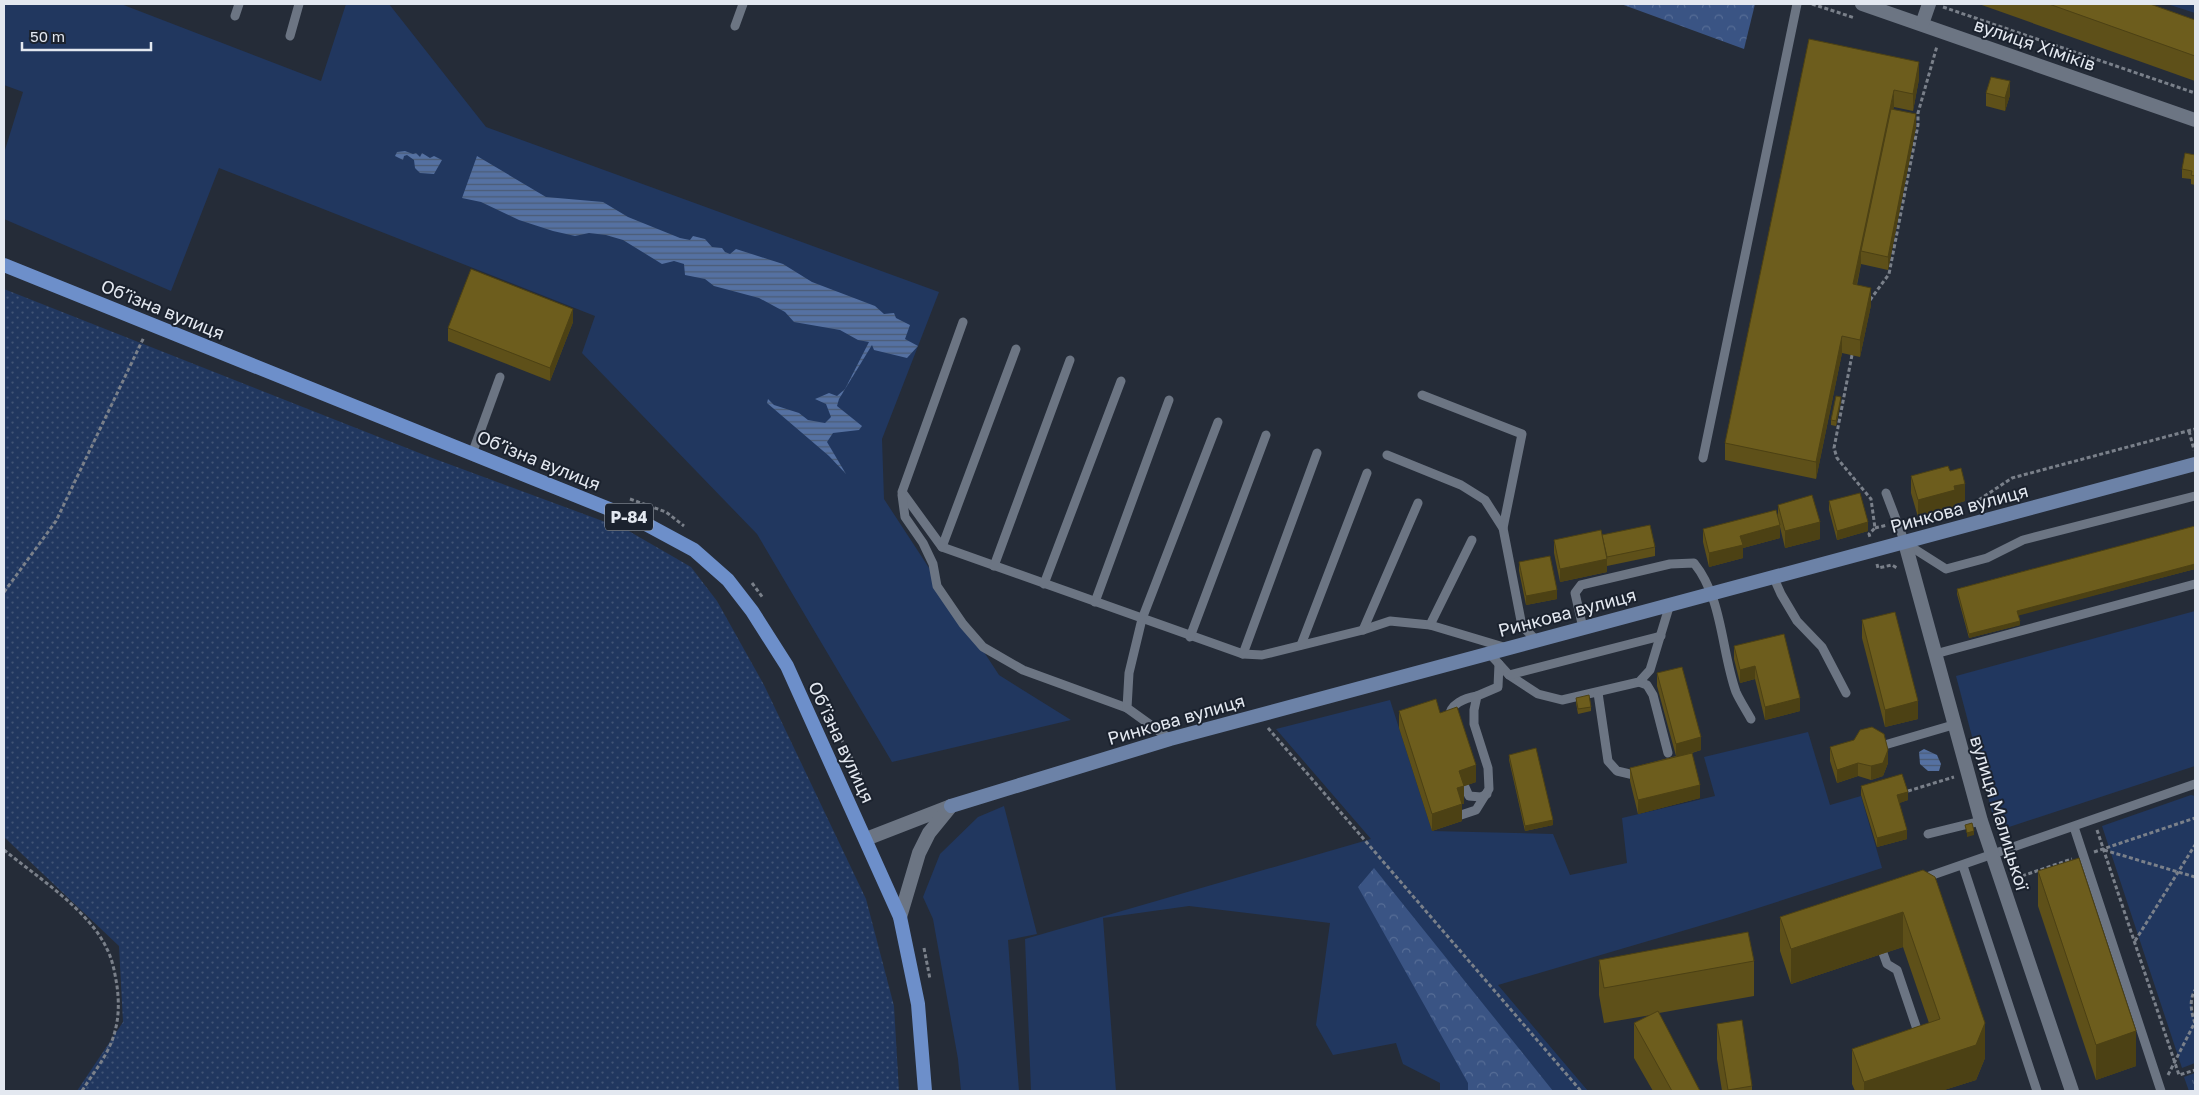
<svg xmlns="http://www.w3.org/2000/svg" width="2199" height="1095" viewBox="0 0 2199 1095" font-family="'Golos Text',sans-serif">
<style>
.grass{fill:#21375f}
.forest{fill:url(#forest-crowns)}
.park{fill:url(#park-tufts)}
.garden{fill:url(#garden-dots)}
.water{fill:url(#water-rules)}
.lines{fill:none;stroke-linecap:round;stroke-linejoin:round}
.path{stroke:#7a808a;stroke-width:3;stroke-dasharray:4 2.5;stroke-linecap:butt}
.service{stroke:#6c7583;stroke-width:9}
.minor{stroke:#6c7583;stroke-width:14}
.secondary{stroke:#6c82a7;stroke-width:14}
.primary{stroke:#6d8fca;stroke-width:14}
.wall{fill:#5e5019}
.shaded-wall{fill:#4c4114}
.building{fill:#6d5d1d;stroke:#4c4114}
.labels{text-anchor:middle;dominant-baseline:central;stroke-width:4;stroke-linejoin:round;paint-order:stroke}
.shield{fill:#1b222e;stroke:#a7adb6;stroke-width:1}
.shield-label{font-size:16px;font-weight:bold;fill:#e3e8f0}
.street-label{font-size:18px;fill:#e3e8f0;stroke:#1b222e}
</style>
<defs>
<pattern id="forest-crowns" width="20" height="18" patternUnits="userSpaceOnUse" patternTransform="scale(1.25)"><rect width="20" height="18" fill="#3a5484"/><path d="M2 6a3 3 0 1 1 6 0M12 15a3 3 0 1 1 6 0" fill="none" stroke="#566d96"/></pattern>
<pattern id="park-tufts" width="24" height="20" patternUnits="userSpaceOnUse" patternTransform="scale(1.25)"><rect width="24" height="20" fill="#21375f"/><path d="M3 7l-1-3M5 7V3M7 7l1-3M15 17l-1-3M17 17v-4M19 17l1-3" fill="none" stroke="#415476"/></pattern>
<pattern id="garden-dots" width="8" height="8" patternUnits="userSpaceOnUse" patternTransform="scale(1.25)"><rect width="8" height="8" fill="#21375f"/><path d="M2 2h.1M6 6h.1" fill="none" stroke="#415476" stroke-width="1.8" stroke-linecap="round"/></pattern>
<pattern id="water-rules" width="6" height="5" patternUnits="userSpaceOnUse" patternTransform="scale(1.25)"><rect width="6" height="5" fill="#5571a2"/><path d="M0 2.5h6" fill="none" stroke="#4c5c75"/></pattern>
</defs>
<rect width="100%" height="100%" fill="#252c38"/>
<g class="grass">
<path d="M 4,4 L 121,4 L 321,81 L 346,4 L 389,4 L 486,127 L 939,292 L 882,439 L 884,499 L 999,675 L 1071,720 L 892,762 L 757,534 L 582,353 L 595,316 L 219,168 L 171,291 L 4,219 L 4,153 L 23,92 L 4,85 Z"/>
<path d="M 2167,4 L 2195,4 L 2195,13 Z"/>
<path d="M 2195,611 L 2195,766 L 1997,831 L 1956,676 Z"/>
<path d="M 1390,700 L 1432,831 L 1553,834 L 1570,875 L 1627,863 L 1622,818 L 1715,796 L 1704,757 L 1808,732 L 1830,805 L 1861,796 L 1882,868 L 1730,917 L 1498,985 L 1588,1091 L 1440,1091 L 1440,1083 L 1403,1064 L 1396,1043 L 1333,1055 L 1316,1025 L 1330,923 L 1189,906 L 1103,918 L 1116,1091 L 1031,1091 L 1025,939 L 1371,839 L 1276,729 Z"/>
<path d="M 2191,795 L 2195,796 L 2195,990 C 2187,1002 2194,1013 2195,1026 C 2196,1038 2195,1051 2195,1063 L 2182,1068 L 2102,826 Z"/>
<path d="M 1004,806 L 1037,934 L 1008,940 L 1019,1091 L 961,1091 L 958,1059 L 933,919 L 923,897 L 940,854 L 978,817 Z"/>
</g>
<g class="forest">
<path d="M 1621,4 L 1755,4 L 1744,49 Z"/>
<path d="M 1374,868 L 1553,1091 L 1468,1091 L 1468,1083 L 1358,887 Z"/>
</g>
<path class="park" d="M 2195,1073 L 2195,1091 L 2189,1091 L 2184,1077 Z"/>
<path class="garden" d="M 4,289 L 427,456 L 627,530 L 691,567 L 717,601 L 764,685 L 866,899 L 894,1006 L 899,1091 L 77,1091 L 123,1022 L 119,946 L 4,837 Z"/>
<g class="water">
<path d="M 405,151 L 413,154 L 416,153 L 420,157 L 422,153 L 430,158 L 434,156 L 442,160 L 434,174 L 420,173 L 415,168 L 414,160 L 407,155 L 404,156 L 403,160 L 395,156 L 397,152 Z"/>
<path d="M 477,156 L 546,197 L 603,202 L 628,217 L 680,238 L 690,240 L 693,236 L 705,239 L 712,247 L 722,248 L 725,252 L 730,254 L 736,249 L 783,264 L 812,282 L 875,306 L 884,314 L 894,313 L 896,318 L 910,325 L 905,339 L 918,346 L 907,358 L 874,350 L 872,345 L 839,399 L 837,406 L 862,426 L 859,430 L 833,433 L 827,442 L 846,474 L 829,456 L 767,403 L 768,399 L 774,405 L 799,413 L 808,420 L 825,423 L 831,417 L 826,404 L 815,399 L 829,393 L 837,396 L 845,389 L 869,342 L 858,340 L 840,330 L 794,322 L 785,312 L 759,298 L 714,286 L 705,279 L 685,275 L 684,264 L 674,261 L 662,264 L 623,240 L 606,235 L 589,233 L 575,236 L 553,231 L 519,220 L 481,202 L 462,198 Z"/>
<path d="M 1924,749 L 1937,755 L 1941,764 L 1939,771 L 1928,771 L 1920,764 L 1919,752 Z"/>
</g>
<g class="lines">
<g class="path">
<path d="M 1812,4 L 1855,18"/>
<path d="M 1943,7 L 2195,93"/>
<path d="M 1870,300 L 1889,274 L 1918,125 L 1918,113 L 1937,46"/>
<path d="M 1852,355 L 1834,448 L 1837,458 L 1871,499 L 1875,528 L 1869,534 L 1870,537"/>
<path d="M 2189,431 L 2194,450"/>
<path d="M 630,499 L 666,512 L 684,526"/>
<path d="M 1968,507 L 2012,478 L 2195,429"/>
<path d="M 1910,519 L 1916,521 L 1931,517"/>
<path d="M 1875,528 L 1887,525"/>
<path d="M 1877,564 L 1878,568 L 1892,565 L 1897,568"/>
<path d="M 752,583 L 763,598"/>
<path d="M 4,592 L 56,521 L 144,337"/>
<path d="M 825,710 L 861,775"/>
<path d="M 1268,728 L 1581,1091"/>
<path d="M 1908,791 L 1954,777"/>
<path d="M 2097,830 L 2179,1075 L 2195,1070"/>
<path d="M 4,850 C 37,877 89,910 107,949 C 113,961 115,974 117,986 C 119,1001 119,1017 115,1031 C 110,1053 93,1073 82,1091"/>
<path d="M 2104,850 L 2195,877"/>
<path d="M 2094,852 L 2195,818"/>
<path d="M 2016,878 L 2072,859"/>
<path d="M 2135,941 L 2195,845"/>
<path d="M 924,948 L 930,979"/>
<path d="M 2195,1023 C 2191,1012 2189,1000 2195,990"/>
<path d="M 2168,1075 L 2195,1022"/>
</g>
<g class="service">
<path d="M 235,16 L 239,4"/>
<path d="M 735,26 L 743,4"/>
<path d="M 290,36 L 299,4"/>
<path d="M 963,322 L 902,492 L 942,547 L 1243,654 L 1262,655 L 1363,630 L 1390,621 L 1430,625 L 1507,648"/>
<path d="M 1422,395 L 1522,434 L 1503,528"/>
<path d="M 472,454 L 500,377"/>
<path d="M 1387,455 L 1461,485 L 1485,500 L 1503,528 L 1522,626 L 1536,640"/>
<path d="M 1703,458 L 1797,4"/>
<path d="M 1886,493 L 1905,543 L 1946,569 L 1987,558 L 2023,540 L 2195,496"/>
<path d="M 902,495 L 905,517 L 923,543 L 933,564 L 937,586 L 963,624 L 983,647 L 1023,670 L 1127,708"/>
<path d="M 942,547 L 1016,349"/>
<path d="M 994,566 L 1070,360"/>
<path d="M 1773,576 L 1781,594 L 1797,621 L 1822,647 L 1846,693"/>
<path d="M 1044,584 L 1121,381"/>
<path d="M 1095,602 L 1169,400"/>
<path d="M 1430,625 L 1472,540"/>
<path d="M 1583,628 L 1575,593 L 1581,585 L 1670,564 L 1694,563 C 1723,599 1721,650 1736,692 C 1740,701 1746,710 1751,719"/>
<path d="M 1363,630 L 1418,503"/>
<path d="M 1190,637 L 1266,435"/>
<path d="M 1301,645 L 1367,473"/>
<path d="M 1489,653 L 1509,675 L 1538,694 L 1562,700 L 1639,682 L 1650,670 L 1670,604"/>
<path d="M 1243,654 L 1317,453"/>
<path d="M 1935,654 L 2195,584"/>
<path d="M 1509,675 L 1661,636"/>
<path d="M 1639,682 L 1647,685 L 1653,695 L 1668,753"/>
<path d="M 1598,693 L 1608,761 L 1617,771 L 1634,775"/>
<path d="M 1449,718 C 1449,704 1465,698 1477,696"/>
<path d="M 1170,739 L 1127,708 L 1129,673 L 1142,619 L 1218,422"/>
<path d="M 1888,744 L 1953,725"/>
<path d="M 1465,787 L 1469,796 L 1481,797 L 1487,794"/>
<path d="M 1461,815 L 1476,810 L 1489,789 L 1488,768 L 1474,724 L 1474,710 L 1477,696 L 1498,687 L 1499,664"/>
<path d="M 2074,827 L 2161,1091"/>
<path d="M 1928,834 L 1981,821"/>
<path d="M 1963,866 L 2037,1091"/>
<path d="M 1921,879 L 2195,784"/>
<path d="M 1883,953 L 1887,964 L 1897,970 L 1920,1038"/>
</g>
<g class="minor">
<path d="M 1862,4 L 2195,120"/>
<path d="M 1922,24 L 1929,4"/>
<path d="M 1905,543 L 1981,821 L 2072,1091"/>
<path d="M 866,839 L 951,806"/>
<path d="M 900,917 L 919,853 L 929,833 L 951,806"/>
</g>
<path class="secondary" d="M 951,806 L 1170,739 L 2195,464"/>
<path class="primary" d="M 4,265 L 644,523 L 694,550 L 728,580 L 752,611 L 787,666 L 900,917 L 918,1004 L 925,1091"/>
</g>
<g class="wall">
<path d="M 1979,4 L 2150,4 L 2195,20 L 2195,81 Z"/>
<path d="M 1809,39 L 1919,79 L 1913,111 L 1894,107 L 1893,109 L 1916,127 L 1888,270 L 1861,264 L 1857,285 L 1871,305 L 1860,357 L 1842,353 L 1816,479 L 1725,460 L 1725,443 Z"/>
<path d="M 1986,93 L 2010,95 L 2005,111 L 1986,106 Z"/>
<path d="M 2195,155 L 2195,185 L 2191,184 L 2191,179 L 2182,178 L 2182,169 Z"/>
<path d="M 573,322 L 550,381 L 448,341 L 448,328 Z"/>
<path d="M 1841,401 L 1836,426 L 1831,425 L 1831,420 Z"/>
<path d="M 1950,471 L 1965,501 L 1955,504 L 1955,508 L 1918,517 L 1911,493 L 1911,476 Z"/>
<path d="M 1829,501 L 1868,531 L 1837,540 L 1829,510 Z"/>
<path d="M 1778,505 L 1820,539 L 1785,548 L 1780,527 L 1780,538 L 1743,548 L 1743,558 L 1709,567 L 1703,542 L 1703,529 L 1778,519 Z"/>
<path d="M 2195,526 L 2195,569 L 2018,615 L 2020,625 L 1969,638 L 1957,594 L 1957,589 Z"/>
<path d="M 1602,535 L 1655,547 L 1655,556 L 1607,566 L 1607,572 L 1560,582 L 1554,553 L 1554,540 Z"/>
<path d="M 1519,562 L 1557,599 L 1526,605 L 1519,571 Z"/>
<path d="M 1862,620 L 1918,719 L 1885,727 L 1862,638 Z"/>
<path d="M 1734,646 L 1800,711 L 1765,720 L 1755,679 L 1740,683 L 1734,659 Z"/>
<path d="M 1657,673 L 1701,750 L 1692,753 L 1700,798 L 1638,814 L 1630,781 L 1630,768 L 1676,756 L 1657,686 Z"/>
<path d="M 1576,698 L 1591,707 L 1591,711 L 1578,714 L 1576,703 Z"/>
<path d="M 1399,711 L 1440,713 L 1476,782 L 1464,786 L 1464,804 L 1462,804 L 1462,821 L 1432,831 L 1399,728 Z"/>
<path d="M 1830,747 L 1888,763 L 1883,776 L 1871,780 L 1858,776 L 1837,783 L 1830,761 Z"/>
<path d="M 1509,755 L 1553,825 L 1525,831 L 1509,760 Z"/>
<path d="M 1861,786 L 1908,800 L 1899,803 L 1907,839 L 1877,847 L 1861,795 Z"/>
<path d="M 1923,870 L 1985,1058 L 1976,1080 L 1941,1091 L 1855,1091 L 1852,1084 L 1852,1049 L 1929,1023 L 1903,947 L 1791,984 L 1780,951 L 1780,917 Z"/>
<path d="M 2038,871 L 2136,1066 L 2096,1080 L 2038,906 Z"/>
<path d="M 1599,960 L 1754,961 L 1754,996 L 1659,1013 L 1700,1091 L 1653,1091 L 1634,1058 L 1634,1023 L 1651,1015 L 1604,1023 L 1599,995 Z"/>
<path d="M 1717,1024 L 1752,1086 L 1752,1091 L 1722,1091 L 1717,1059 Z"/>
</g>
<g class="shaded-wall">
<path d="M 1919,62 L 1919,79 L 1913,111 L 1913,94 Z"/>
<path d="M 2010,81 L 2010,95 L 2005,111 L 2005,98 Z"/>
<path d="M 1894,90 L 1894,107 L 1864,252 L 1861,251 L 1861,264 L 1853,301 L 1853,284 Z"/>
<path d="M 1916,114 L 1916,127 L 1888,270 L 1888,257 Z"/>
<path d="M 1871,288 L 1871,305 L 1860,357 L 1860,340 Z"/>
<path d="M 573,309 L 573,322 L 550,381 L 550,368 Z"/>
<path d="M 1842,336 L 1842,353 L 1816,479 L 1816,462 Z"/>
<path d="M 1841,397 L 1841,401 L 1836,426 L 1836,421 Z"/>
<path d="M 1965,484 L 1965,501 L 1955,504 L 1955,508 L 1918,517 L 1918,500 L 1954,486 Z"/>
<path d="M 1820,522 L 1820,539 L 1785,548 L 1785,531 Z"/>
<path d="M 1868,522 L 1868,531 L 1837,540 L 1837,531 Z"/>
<path d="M 1780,525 L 1780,538 L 1743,548 L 1743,558 L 1709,567 L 1709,553 L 1740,536 Z"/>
<path d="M 1607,559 L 1607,572 L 1560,582 L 1560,569 Z"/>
<path d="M 2195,564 L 2195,569 L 2017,616 L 2017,611 Z"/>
<path d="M 1557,590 L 1557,599 L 1526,605 L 1526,596 Z"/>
<path d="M 2020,621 L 2020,625 L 1969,638 L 1969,634 Z"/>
<path d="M 1755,666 L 1755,679 L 1740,683 L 1740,670 Z"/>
<path d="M 1800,698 L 1800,711 L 1765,720 L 1765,707 Z"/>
<path d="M 1918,701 L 1918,719 L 1885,727 L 1885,710 Z"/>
<path d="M 1701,737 L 1701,750 L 1676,757 L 1676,744 Z"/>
<path d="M 1888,750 L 1888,763 L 1883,776 L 1871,780 L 1871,766 Z"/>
<path d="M 1858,763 L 1858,776 L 1837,783 L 1837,770 Z"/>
<path d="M 1476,765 L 1476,782 L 1459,788 L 1459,771 Z"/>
<path d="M 1700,785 L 1700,798 L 1638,814 L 1638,800 Z"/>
<path d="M 1464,786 L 1464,804 L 1462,804 L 1462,821 L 1432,831 L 1432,814 L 1457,788 Z"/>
<path d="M 1908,792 L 1908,800 L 1897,804 L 1897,795 Z"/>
<path d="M 1553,820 L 1553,825 L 1525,831 L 1525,826 Z"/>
<path d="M 1907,830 L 1907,839 L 1877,847 L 1877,838 Z"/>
<path d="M 1974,831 L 1974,835 L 1967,837 L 1967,833 Z"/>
<path d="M 1903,912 L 1903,947 L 1791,984 L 1791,949 Z"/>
<path d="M 1985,1023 L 1985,1058 L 1976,1080 L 1941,1091 L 1864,1091 L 1864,1082 Z"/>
<path d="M 2136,1031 L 2136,1066 L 2096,1080 L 2096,1045 Z"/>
</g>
<g class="building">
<path d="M 2049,4 L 2150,4 L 2195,20 L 2195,56 Z"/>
<path d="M 1809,39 L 1919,62 L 1913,94 L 1894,90 L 1853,284 L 1871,288 L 1860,340 L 1842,336 L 1816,462 L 1725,443 Z"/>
<path d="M 1991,77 L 2010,81 L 2005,98 L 1986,93 Z"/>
<path d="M 1891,109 L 1916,114 L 1888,257 L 1861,251 Z"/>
<path d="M 2185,153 L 2195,155 L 2195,176 L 2191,175 L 2192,171 L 2182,169 Z"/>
<path d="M 471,269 L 573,309 L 550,368 L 448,328 Z"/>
<path d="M 1836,396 L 1841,397 L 1836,421 L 1831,420 Z"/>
<path d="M 1948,466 L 1950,471 L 1961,468 L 1965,484 L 1954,486 L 1955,490 L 1918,500 L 1911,476 Z"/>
<path d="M 1860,493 L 1868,522 L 1837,531 L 1829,501 Z"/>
<path d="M 1812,495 L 1820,522 L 1785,531 L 1778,505 Z"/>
<path d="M 1776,510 L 1780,525 L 1740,536 L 1743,545 L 1709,553 L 1703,529 Z"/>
<path d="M 1650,525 L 1655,547 L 1607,557 L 1602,535 Z"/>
<path d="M 2195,526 L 2195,564 L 2017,611 L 2020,621 L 1969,634 L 1957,589 Z"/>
<path d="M 1601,530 L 1607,559 L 1560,569 L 1554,540 Z"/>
<path d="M 1550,556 L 1557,590 L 1526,596 L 1519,562 Z"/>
<path d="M 1895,612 L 1918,701 L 1885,710 L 1862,620 Z"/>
<path d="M 1784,634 L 1800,698 L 1765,707 L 1755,666 L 1740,670 L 1734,646 Z"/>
<path d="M 1682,667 L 1701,737 L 1676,744 L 1657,673 Z"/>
<path d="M 1589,695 L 1591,707 L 1578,709 L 1576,698 Z"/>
<path d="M 1436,699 L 1440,713 L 1457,707 L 1476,765 L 1459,771 L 1464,786 L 1457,788 L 1462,804 L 1432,814 L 1399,711 Z"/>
<path d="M 1872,727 L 1884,734 L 1888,750 L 1883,763 L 1871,766 L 1858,763 L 1837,770 L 1830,747 L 1854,740 L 1860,730 Z"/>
<path d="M 1536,748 L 1553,820 L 1525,826 L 1509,755 Z"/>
<path d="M 1692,753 L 1700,785 L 1638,800 L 1630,768 Z"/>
<path d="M 1902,774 L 1908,792 L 1897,795 L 1907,830 L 1877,838 L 1861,786 Z"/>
<path d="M 1972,823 L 1974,831 L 1967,833 L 1965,825 Z"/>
<path d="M 2079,858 L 2136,1031 L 2096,1045 L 2038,871 Z"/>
<path d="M 1923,870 L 1935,877 L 1985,1023 L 1976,1045 L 1864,1082 L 1852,1049 L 1940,1019 L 1903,912 L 1791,949 L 1780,917 Z"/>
<path d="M 1748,932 L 1754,961 L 1604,988 L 1599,960 Z"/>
<path d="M 1658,1011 L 1700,1091 L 1672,1091 L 1634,1023 Z"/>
<path d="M 1742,1020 L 1752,1086 L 1728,1090 L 1717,1024 Z"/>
</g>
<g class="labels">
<rect class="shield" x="605" y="503.5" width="48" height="27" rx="4"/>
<g class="shield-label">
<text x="629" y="517">Р-84</text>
</g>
<g class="street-label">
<text transform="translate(2035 44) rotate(19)">вулиця Хіміків</text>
<text transform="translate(163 309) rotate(22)">Обʼїзна вулиця</text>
<text transform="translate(539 460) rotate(22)">Обʼїзна вулиця</text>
<text transform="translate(1959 508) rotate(-15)">Ринкова вулиця</text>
<text transform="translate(1567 612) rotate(-15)">Ринкова вулиця</text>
<text transform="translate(1176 719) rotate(-16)">Ринкова вулиця</text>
<text transform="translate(842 742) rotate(65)">Обʼїзна вулиця</text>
<text transform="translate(2000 813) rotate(73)">вулиця Малицької</text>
</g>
</g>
<rect width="2199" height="1095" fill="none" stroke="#e3e8f0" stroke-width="10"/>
<path d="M22 42v8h129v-8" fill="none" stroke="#e3e8f0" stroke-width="2.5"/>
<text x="30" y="42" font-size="15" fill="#e3e8f0" stroke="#1b222e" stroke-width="4" paint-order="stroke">50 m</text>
</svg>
